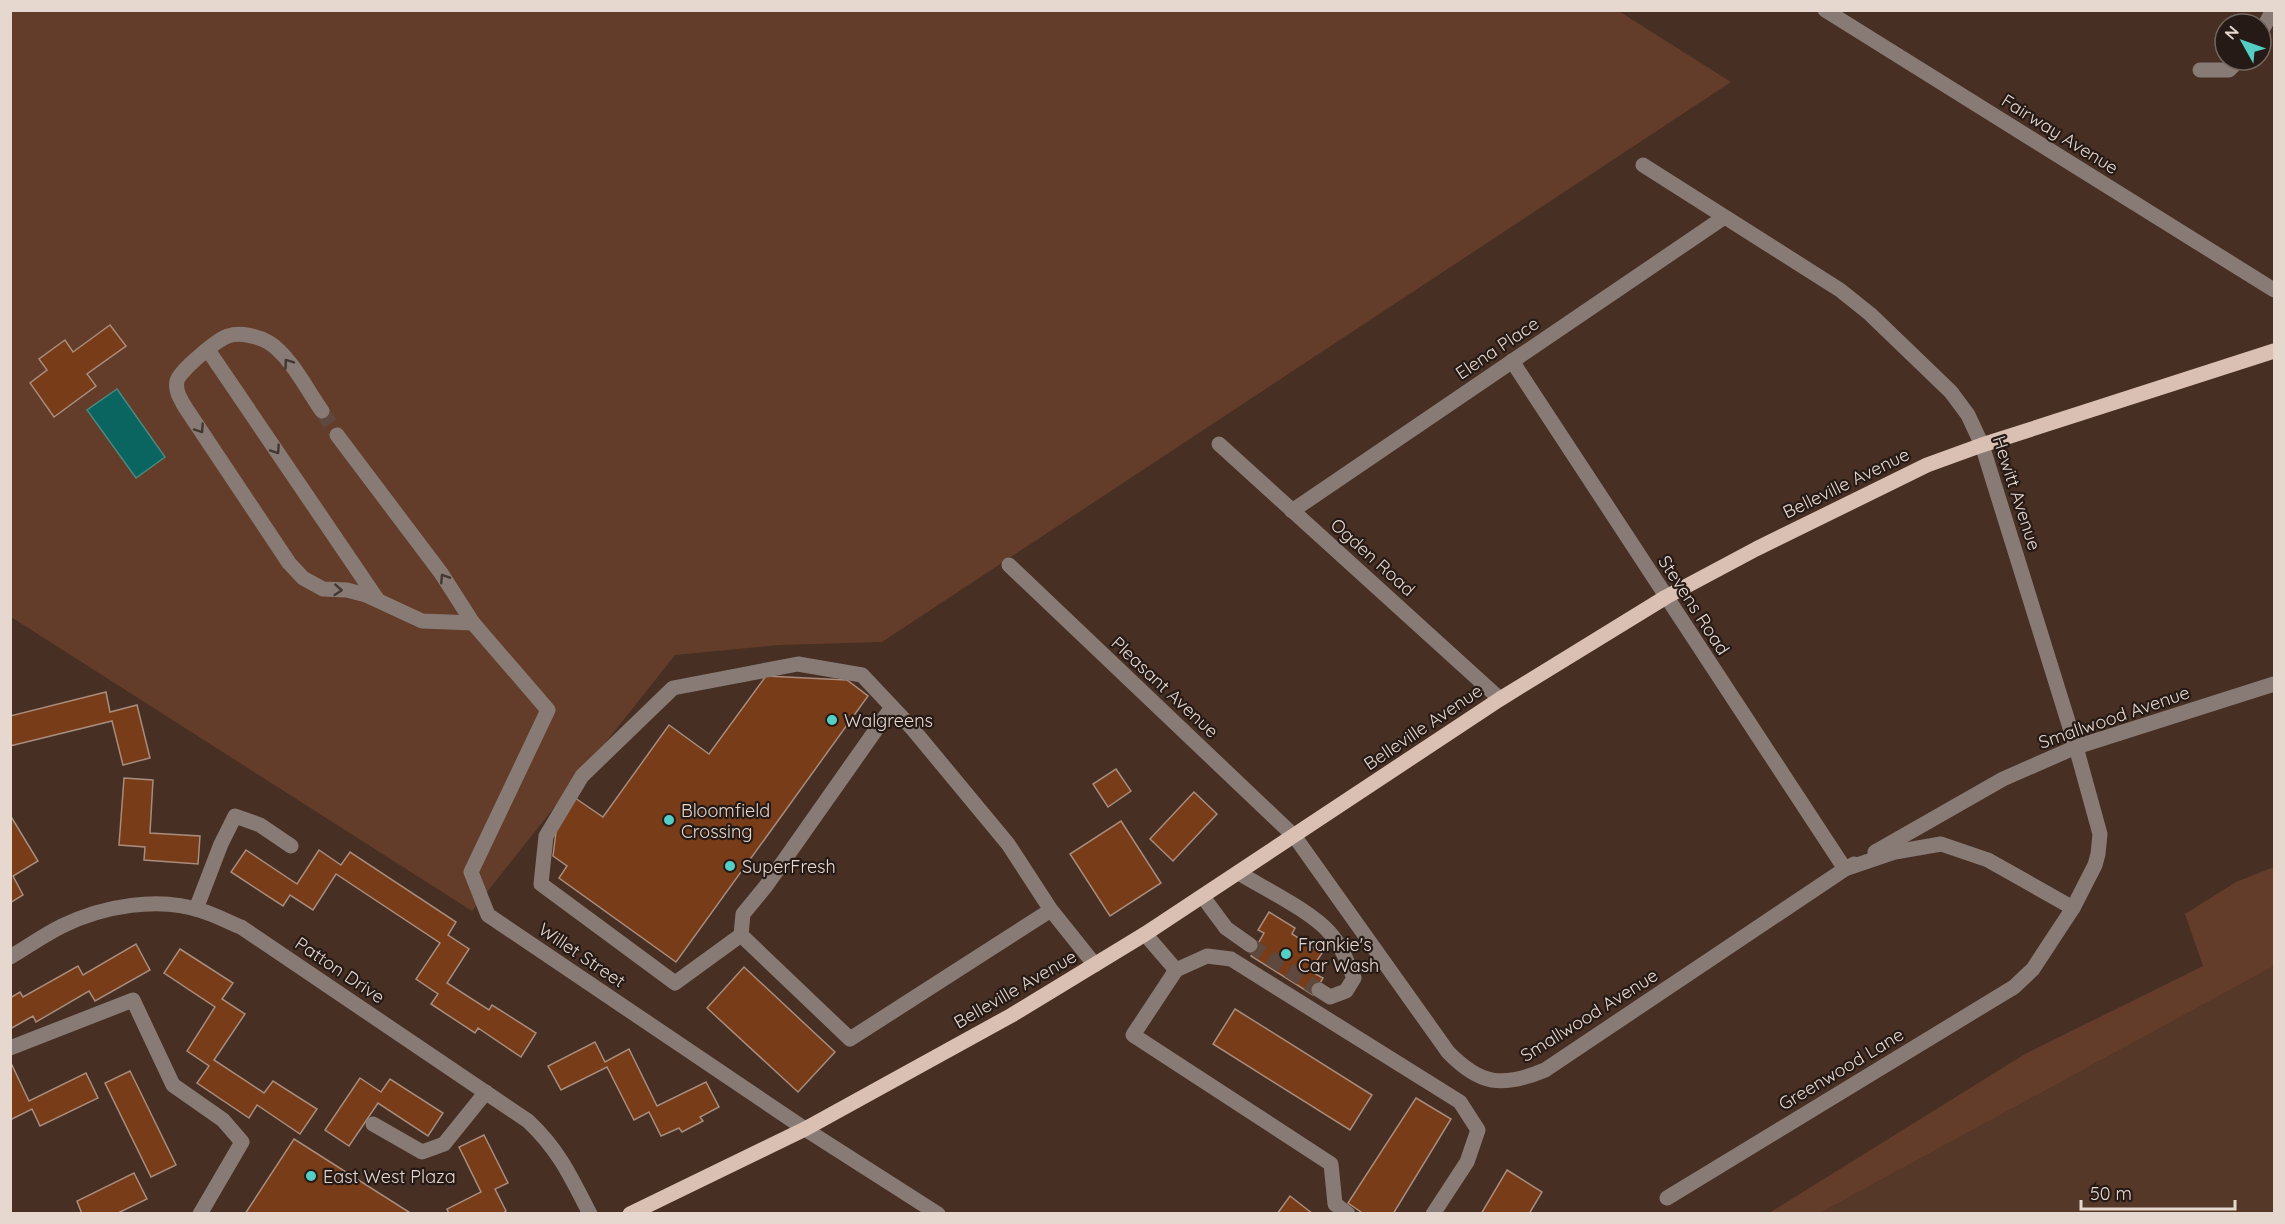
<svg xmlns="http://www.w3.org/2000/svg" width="2285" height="1224" viewBox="0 0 2285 1224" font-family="Quicksand,sans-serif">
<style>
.built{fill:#563828}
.green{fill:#633d29}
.water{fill:#0a6560;stroke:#4c8781;stroke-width:1.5}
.building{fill:#783c19;stroke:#a88c7d;stroke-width:1.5}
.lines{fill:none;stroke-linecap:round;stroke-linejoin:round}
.minor-tunnel{stroke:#5f483d;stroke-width:15;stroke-dasharray:15 8;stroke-linecap:butt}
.minor{stroke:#887b75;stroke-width:15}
.major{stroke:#dac0b3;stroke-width:15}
.oneway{stroke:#433732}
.poi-dot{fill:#55cec5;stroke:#251a15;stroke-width:2}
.labels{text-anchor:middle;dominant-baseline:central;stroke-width:4.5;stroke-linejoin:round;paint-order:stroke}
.street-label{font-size:18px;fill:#e6d7cf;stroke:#251a15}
.poi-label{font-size:18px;fill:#e6d7cf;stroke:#251a15;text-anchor:start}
</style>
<rect width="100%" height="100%" fill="#472f23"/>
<path class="built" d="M 2274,966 L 2274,1213 L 1820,1213 Z"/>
<g class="green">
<path d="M 1617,10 L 1731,82 L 882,642 L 779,645 L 675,655 L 472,911 L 11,617 L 10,11 Z"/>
<path d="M 2274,867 L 2274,966 L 1820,1213 L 1769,1213 L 2025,1054 L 2203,966 L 2185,914 L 2236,882 Z"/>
</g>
<path class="water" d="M 117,389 L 165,457 L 136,478 L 87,410 Z"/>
<g class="building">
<path d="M 110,325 L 126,346 L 87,374 L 96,386 L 54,417 L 30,383 L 47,370 L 39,359 L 65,340 L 73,352 Z"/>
<path d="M 766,676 L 847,680 L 868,696 L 676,962 L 559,878 L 567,866 L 553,856 L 557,824 L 575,798 L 603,817 L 669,725 L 709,754 Z"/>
<path d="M 106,692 L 110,712 L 137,705 L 150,758 L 123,765 L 112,721 L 10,746 L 10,716 Z"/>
<path d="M 1116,769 L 1131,791 L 1108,807 L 1093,784 Z"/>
<path d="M 124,778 L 153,780 L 150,833 L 200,836 L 198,864 L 144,860 L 145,847 L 119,845 Z"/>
<path d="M 1194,792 L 1217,814 L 1173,861 L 1150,839 Z"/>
<path d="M 10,815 L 38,861 L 13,876 L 23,895 L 10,903 Z"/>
<path d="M 1121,821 L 1161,883 L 1110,916 L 1070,854 Z"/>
<path d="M 246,850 L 297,884 L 319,850 L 341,865 L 350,852 L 456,922 L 448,935 L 469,949 L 447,983 L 489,1010 L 492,1005 L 536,1033 L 521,1057 L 478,1028 L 475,1033 L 431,1004 L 438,994 L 416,979 L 440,943 L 336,874 L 313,910 L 290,895 L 283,906 L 231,872 Z"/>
<path d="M 1269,912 L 1295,928 L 1292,934 L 1322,953 L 1310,971 L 1323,978 L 1313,995 L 1251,956 L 1264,933 L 1258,930 Z"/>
<path d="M 136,944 L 150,970 L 95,1001 L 89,991 L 36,1022 L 33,1016 L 10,1029 L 10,998 L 20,992 L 23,997 L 78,966 L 83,975 Z"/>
<path d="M 180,949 L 233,983 L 222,999 L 245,1014 L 214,1060 L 264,1093 L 273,1081 L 317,1109 L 300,1134 L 257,1105 L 249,1118 L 197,1083 L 209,1066 L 187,1051 L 215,1007 L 164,973 Z"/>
<path d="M 744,967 L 835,1052 L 798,1092 L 707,1008 Z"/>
<path d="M 1235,1009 L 1372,1095 L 1350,1130 L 1213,1044 Z"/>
<path d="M 595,1042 L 605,1062 L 629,1049 L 657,1106 L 706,1082 L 719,1107 L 700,1117 L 703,1121 L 682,1132 L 679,1128 L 661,1136 L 649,1112 L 634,1120 L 607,1067 L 561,1090 L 548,1066 Z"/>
<path d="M 11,1063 L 29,1101 L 86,1073 L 98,1098 L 40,1126 L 32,1109 L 10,1120 Z"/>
<path d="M 130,1071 L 176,1165 L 151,1177 L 105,1083 Z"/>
<path d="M 360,1078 L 381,1092 L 390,1079 L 443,1113 L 428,1136 L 378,1103 L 349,1146 L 325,1130 Z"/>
<path d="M 1416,1098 L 1451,1119 L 1393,1214 L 1364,1214 L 1348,1203 Z"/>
<path d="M 484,1135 L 508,1183 L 495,1189 L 506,1211 L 502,1214 L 449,1214 L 447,1209 L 481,1192 L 459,1147 Z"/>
<path d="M 294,1139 L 412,1214 L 245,1214 Z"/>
<path d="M 1507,1170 L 1542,1192 L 1529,1214 L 1481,1214 Z"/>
<path d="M 134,1173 L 147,1199 L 116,1214 L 82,1214 L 77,1201 Z"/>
<path d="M 1290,1196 L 1313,1214 L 1277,1214 Z"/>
</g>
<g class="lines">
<g class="minor-tunnel">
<path d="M 322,411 L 337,435"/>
<path d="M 1250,945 L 1319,990"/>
</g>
<g class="minor">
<path d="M 1825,10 L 2274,290"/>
<path d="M 2261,32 L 2273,10"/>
<path d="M 2200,70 L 2229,70 L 2239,60"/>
<path d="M 1643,165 L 1840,290 L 1870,314 L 1951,392 L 1968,415 L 1982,445 L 2076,747 L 2100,834 L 2098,854 L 2095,865 L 2073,908 L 2033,969 L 2014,987 L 1667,1198"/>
<path d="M 208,350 L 377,599"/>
<path d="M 1512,361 L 1845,869 L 1854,864"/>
<path d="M 322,411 C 307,390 290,355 268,342 C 257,336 240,332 228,336 C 218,339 179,371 177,381 C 175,391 180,398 185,407 L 289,563 L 303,578 L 323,589 L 347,590 L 366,595 L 422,621 L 473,623 L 441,573 L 337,435"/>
<path d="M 1219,444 L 1500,699"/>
<path d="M 1292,511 L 1723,218"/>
<path d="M 1009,565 L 1295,837 L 1448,1052 C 1480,1085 1502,1088 1545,1070 L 1845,869 L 1895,852 L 1941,844 L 1988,860 L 2073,908"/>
<path d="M 473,623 L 548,710 L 471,872 L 488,915 L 805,1129 L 938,1214"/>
<path d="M 1875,852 L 2003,779 L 2076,747 L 2274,684"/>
<path d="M 1239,873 C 1265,889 1311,911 1330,933 C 1342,946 1347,962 1354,978 L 1346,991 L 1330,997 L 1319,990"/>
<path d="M 1203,897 L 1226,928 L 1250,945"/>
<path d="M 196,909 L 221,844 L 235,816 L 260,825 L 291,846"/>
<path d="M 1051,910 L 1008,844 L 911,727 L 862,675 L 798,664 L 673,688 L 582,776 L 546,836 L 541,884 L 675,983 L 741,935 L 850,1039 L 1051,910 L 1095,965"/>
<path d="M 1145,934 L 1176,970"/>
<path d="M 741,935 L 743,914 L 766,886 L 892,707"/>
<path d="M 10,957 C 27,947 44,935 62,926 C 103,906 159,896 202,911 C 216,915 228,922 241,927 L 528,1121 C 559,1150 571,1177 590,1214"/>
<path d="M 10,1048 L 133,1000 L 173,1085 L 223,1120 L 242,1142 L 200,1214"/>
<path d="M 373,1124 L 422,1152 L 444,1144 L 486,1092"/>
<path d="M 1348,1214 L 1335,1204 L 1331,1164 L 1133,1035 L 1176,970 L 1207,956 L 1231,959 L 1460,1102 L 1478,1130 L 1467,1162 L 1433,1214"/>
</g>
<path class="major" d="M 630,1214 L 805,1129 L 1012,1015 L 1145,934 L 1500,699 L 1666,597 L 1756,549 L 1927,465 L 1982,445 L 2274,351"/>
</g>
<defs><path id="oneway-chevron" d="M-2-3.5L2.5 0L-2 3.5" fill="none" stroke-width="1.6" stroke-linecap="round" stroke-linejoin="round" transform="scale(1.5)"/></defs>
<g class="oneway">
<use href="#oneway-chevron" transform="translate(288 363) rotate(-126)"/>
<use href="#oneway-chevron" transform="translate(200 429) rotate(56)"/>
<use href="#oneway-chevron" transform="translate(276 450) rotate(56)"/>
<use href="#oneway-chevron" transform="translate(444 578) rotate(-123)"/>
<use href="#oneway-chevron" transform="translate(338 590) rotate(4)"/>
</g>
<g class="poi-dot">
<circle cx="832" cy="720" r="6"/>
<circle cx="669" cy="820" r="6"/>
<circle cx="730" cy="866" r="6"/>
<circle cx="1286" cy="954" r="6"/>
<circle cx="311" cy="1176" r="6"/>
</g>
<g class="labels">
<g class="street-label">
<text transform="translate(2060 134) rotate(32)">Fairway Avenue</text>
<text transform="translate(1497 348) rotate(-34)">Elena Place</text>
<text transform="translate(1846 483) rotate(-26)">Belleville Avenue</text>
<text transform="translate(2017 493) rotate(72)">Hewitt Avenue</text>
<text transform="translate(1373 557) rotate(42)">Ogden Road</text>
<text transform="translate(1694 605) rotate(57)">Stevens Road</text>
<text transform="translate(1165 687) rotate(43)">Pleasant Avenue</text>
<text transform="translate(2114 717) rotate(-19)">Smallwood Avenue</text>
<text transform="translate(1423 727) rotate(-34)">Belleville Avenue</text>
<text transform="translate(582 955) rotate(34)">Willet Street</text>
<text transform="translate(340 970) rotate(34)">Patton Drive</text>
<text transform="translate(1015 989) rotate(-30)">Belleville Avenue</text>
<text transform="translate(1589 1015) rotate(-32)">Smallwood Avenue</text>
<text transform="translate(1841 1069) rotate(-31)">Greenwood Lane</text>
</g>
<g class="poi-label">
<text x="844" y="720">Walgreens</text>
<text x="681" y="810">Bloomfield<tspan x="681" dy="21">Crossing</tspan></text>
<text x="742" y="866">SuperFresh</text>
<text x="1298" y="944">Frankie's<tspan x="1298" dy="21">Car Wash</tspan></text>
<text x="323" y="1176">East West Plaza</text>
</g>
</g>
<rect width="2285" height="1224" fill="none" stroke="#e6d7cf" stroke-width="24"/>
<g transform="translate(2243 42) rotate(310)"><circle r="28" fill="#251a15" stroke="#72665f" stroke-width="1.5"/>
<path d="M0-4.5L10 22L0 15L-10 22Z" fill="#55cec5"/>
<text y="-9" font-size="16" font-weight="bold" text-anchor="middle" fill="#e6d7cf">N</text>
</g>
<path d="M2081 1200v9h154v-9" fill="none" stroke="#e6d7cf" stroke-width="3"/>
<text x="2090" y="1200" font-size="18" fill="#e6d7cf" stroke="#251a15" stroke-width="4.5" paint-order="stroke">50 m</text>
</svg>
